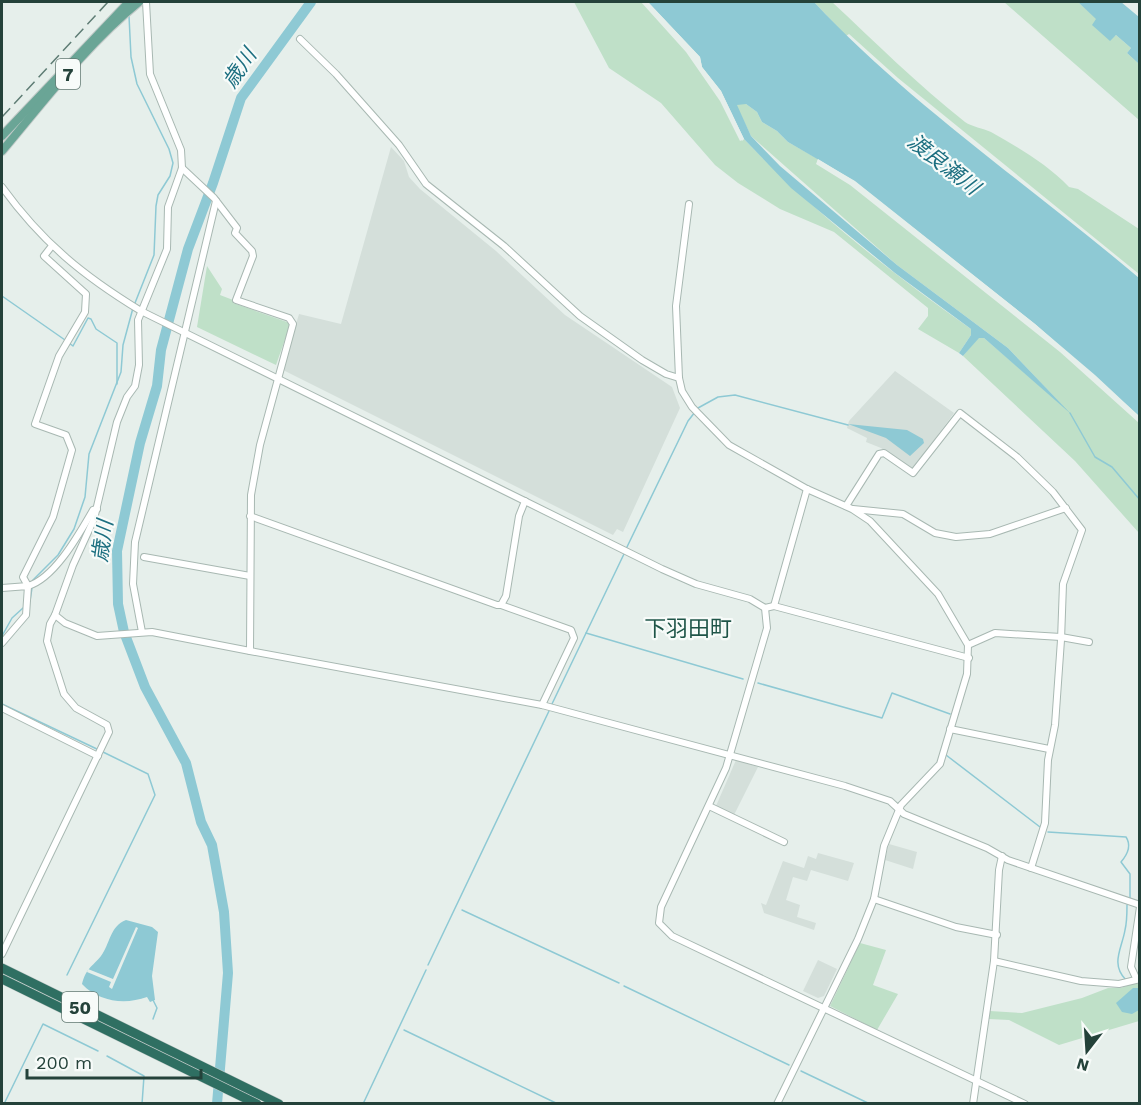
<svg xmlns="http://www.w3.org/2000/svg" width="1141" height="1105" viewBox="0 0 1141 1105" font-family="'Work Sans','Noto Sans JP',sans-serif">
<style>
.built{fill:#d4dfda}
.green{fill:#bfe0c8}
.water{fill:#8ec9d4}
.pier{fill:#e6efeb}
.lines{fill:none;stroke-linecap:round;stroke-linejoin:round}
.stream{stroke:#8ec9d4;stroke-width:1.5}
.river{stroke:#8ec9d4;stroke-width:10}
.minor-casing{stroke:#a8b8b2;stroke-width:8}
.major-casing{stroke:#c2cac8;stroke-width:10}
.highway-casing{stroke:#c2cac8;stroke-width:10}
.minor{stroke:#fff;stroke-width:6}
.major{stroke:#6aa596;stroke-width:8}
.highway{stroke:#2f6f62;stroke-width:9}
.rail{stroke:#5f7d75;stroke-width:1.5;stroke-dasharray:12 6;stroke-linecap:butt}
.labels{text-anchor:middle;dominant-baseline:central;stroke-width:4.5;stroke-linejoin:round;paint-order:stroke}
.shield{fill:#f7fbf9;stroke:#637a73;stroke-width:1.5}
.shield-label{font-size:18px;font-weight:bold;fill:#24423a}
.water-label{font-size:21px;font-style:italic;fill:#1c6f80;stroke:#f7fbf9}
.quarter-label{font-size:22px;fill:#1f5548;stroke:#f7fbf9}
</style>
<rect width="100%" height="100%" fill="#e6efeb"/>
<g class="built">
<path d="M 391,147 L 404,161 L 409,177 L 420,189 L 496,251 L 565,315 L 672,387 L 680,408 L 623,532 L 617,529 L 613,535 L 285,371 L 283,368 L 299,314 L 341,324 Z"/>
<path d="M 895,371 L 954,413 L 912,470 L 881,448 L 866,442 L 867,438 L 847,428 L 849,421 Z"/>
<path d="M 736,760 L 758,767 L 734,815 L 716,806 Z"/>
<path d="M 889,844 L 917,852 L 913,869 L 885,860 Z"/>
<path d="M 818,853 L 854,863 L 848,881 L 811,870 L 807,881 L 793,877 L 786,900 L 800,905 L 797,917 L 816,923 L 814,930 L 764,913 L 761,903 L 766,905 L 783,861 L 804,868 L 808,856 L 816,859 Z"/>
<path d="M 818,960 L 837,969 L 824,996 L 818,998 L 803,991 Z"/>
</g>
<g class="green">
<path d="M 574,2 L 641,2 L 686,52 L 720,101 L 740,141 L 744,139 C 812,211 890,272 971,329 L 971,335 L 959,353 L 918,329 L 928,316 L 928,308 L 834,232 L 780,209 L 738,183 L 715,165 L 661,103 L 609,68 Z"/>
<path d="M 814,2 L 832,2 C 875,42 918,85 965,122 C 972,127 983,128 991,132 C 1019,148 1047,164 1069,187 L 1078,189 L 1139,229 L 1139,274 L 898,78 L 849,34 L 846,36 Z"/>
<path d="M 1004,2 L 1078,2 L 1097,19 L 1093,25 L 1110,40 L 1116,35 L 1131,48 L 1127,53 L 1139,64 L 1139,120 Z"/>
<path d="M 740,103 L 746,104 L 757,112 L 762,122 L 777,131 L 788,142 L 818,159 L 816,164 L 850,185 L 1060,352 L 1139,423 L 1139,533 L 1075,461 L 963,356 L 978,338 L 984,338 L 1064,407 L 1008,348 L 897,265 L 751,136 L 736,105 Z"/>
<path d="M 207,266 L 222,289 L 220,295 L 233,300 L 233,303 L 287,322 L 290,325 L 276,365 L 197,327 Z"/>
<path d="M 860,943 L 886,950 L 873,985 L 898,994 L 877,1030 L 830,1006 Z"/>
<path d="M 1135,983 L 1139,984 L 1139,1021 L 1059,1045 L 1009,1020 L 989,1019 L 990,1011 L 1022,1013 L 1082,998 L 1108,988 L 1121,988 Z"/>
</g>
<g class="water">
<path d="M 648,2 L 814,2 C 908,103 1033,188 1139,278 L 1139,416 L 1035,324 L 855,181 L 788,142 L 777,131 L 762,122 L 757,112 L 746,104 L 737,105 L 751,136 L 780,166 L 897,265 L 1008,348 L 1071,414 L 984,338 L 979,338 L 963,356 L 959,353 L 971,335 L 971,329 L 895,273 L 791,188 L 744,139 L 721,91 L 702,67 L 700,57 Z"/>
<path d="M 1078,2 L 1121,2 L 1139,17 L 1139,64 L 1127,53 L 1131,48 L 1116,35 L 1110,41 L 1092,25 L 1096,19 Z"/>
<path d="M 848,424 L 907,430 L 923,439 L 924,443 L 910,456 L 886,438 Z"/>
<path d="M 126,920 L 152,927 L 158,932 L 152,976 L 155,1000 L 150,1002 L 147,997 C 125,1005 99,1002 82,984 C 86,968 92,967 101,956 C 110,944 110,926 126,920 Z"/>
<path d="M 1133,988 L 1139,988 L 1139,1010 L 1132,1014 L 1122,1012 L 1116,1003 Z"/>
</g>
<g class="pier">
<path d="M 645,2 L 648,2 L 700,57 L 702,67 L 721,91 L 744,139 L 742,141 L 718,92 L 700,68 L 697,58 Z"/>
<path d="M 818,159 L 854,181 L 1035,324 L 1095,375 L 1139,416 L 1140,419 L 1033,326 L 853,184 L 817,162 Z"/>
<path d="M 136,927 L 138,928 L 112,989 L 109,987 L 111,982 L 87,972 L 88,969 L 113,979 Z"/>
</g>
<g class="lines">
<g class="stream">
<path d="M 129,16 L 131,57 L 137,84 L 169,149 L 173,163 L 170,176 L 158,195 L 156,206 L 154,255 L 135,303"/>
<path d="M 2,296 L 65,340"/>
<path d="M 69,343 L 73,346 L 88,318 L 91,319 L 96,329 L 117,343 L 117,384"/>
<path d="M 698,408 L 718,397 L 735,395 L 848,425"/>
<path d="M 1070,413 L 1095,457 L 1112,467 L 1140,500"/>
<path d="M 626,549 L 688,421 L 695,412"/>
<path d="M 33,580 L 58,555 L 74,529 L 85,497 L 89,454 L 121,372 L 123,345 L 133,308"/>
<path d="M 30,601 L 32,588"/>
<path d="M 586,633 L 743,679"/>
<path d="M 2,636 L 12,618 L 23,608"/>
<path d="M 758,683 L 882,718 L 892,693 L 950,714"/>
<path d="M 2,704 L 99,750"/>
<path d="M 551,706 L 624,554"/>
<path d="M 946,755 L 1040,827"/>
<path d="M 1048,832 L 1126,837 C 1132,846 1127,855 1121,862 L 1130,874 L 1130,898"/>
<path d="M 462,910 L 619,983"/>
<path d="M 428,965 L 549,711"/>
<path d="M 67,975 L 155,795 L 148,774 L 103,752"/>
<path d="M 1126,980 C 1110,964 1122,948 1125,930 C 1127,922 1127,913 1127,905"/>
<path d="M 624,986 L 789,1065"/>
<path d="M 153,1019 L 157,1008 L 153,1000"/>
<path d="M 404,1030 L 558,1104"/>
<path d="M 107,1056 L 144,1076 L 142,1104"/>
<path d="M 801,1071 L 870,1104"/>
<path d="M 4,1104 L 43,1024 L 98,1051"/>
<path d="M 363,1104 L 426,970"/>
</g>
<path class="river" d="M 217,1104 L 228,973 L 224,912 L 212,845 L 201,822 L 186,763 L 145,687 L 124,632 L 118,604 L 117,551 L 140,443 L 157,386 L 161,350 L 188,249 L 213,183 L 241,98 L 311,2"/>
<g class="minor-casing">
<g id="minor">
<path d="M 146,2 L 150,74 L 181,150 L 182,168 L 168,207 L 167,249 L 138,320 L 139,365 L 135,386 L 127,397 L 117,422 L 94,519 L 73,565 L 55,615 L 65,623 L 97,636 L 152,632 L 250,651"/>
<path d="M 300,39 L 336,74 L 399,145 L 426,184 L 504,246 L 580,316 L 642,360 L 666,374 L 679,378"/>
<path d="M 182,168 L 214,198 L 237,228 L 235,233 L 252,251 L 253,256 L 236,300 L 289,318 L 293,324 L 260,445 L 251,495 L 250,651 L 542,705 L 845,786 L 890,801 L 904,814 L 987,848 L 1008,860 L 1140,905"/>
<path d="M 2,187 C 42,242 82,275 141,311 L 662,569 L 696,584 L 750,599 L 765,608 L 767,628 L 726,768 L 661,907 L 659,923 L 672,936 L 1025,1104"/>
<path d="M 689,204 L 676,306 L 679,378 L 682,391 L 692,407 L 729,445 L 807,489 L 852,509 L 870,521 L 938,594 L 968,645 L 967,674 L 940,764 L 901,805 L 884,846 L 874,899 L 858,939 L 777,1104"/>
<path d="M 51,247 L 44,256 L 86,294 L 85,312 L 59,356 L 35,424 L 66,435 L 72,450 L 53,517 L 23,577 L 28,586 C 55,578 79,534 93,510 L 97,509"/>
<path d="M 846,506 L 879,454 L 884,453 L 913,473 L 960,413 L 1017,457 L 1053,492 L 1082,530 L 1063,584 L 1061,640 L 1055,725 L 1048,760 L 1045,823 L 1031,868"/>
<path d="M 853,509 L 903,514 L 935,533 L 956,537 L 990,534 L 1066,508"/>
<path d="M 250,516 L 497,605 L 501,605 L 506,596 L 519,516 L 525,501"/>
<path d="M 144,557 L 250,576"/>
<path d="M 2,588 L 28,586 L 26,615 L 2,643"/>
<path d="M 501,605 L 571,630 L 574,638 L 542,705"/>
<path d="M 774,606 L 807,489"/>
<path d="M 765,608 L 774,606 L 969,658"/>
<path d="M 142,632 L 133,584 L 135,542 L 216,201"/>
<path d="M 968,645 L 995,633 L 1061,637 L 1089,642"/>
<path d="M 2,708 L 98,756"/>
<path d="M 950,729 L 1049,749"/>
<path d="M 709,806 L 784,842"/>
<path d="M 874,899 L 956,927 L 997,935"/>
<path d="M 2,954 L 109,732 L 107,725 L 76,708 L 64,694 L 47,641 L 50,624 L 55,615"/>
<path d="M 994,961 L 1081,981 L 1119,984 L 1140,979"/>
<path d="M 1136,978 L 1131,967 L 1140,907"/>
<path d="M 973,1104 L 994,961 L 999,870 L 1002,856"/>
</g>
</g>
<g class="major-casing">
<g id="major">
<path d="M 2,136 L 129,2"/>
<path d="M 2,151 C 45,100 87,44 139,2"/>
</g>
</g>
<g class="highway-casing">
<g id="highway">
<path d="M 2,968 L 279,1104"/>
<path d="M 2,979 L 257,1104"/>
</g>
</g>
<use href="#minor" class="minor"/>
<use href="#major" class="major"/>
<use href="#highway" class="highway"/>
<path class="rail" d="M 2,117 L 108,2"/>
</g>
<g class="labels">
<g class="shield">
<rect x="56" y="59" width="24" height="30" rx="4.5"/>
<rect x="62" y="992" width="36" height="30" rx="4.5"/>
</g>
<g class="shield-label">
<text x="68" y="74">7</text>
<text x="80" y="1007">50</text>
</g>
<g class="water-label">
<text transform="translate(239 68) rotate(-56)">歳川</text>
<text transform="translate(944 164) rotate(38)">渡良瀬川</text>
<text transform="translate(102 541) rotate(-82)">歳川</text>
</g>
<g class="quarter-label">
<text x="688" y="628">下羽田町</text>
</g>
</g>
<rect width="1141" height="1105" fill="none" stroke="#24423a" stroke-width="6"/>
<g transform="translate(1087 1051) rotate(197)" stroke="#f7fbf9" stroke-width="4.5" paint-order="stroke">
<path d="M0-4.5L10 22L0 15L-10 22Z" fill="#24423a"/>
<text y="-9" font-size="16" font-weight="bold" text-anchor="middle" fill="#24423a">N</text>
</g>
<path d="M27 1069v9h174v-9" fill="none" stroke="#24423a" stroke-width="3"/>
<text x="36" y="1069" font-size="18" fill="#24423a" stroke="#f7fbf9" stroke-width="4.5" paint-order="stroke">200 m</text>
</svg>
